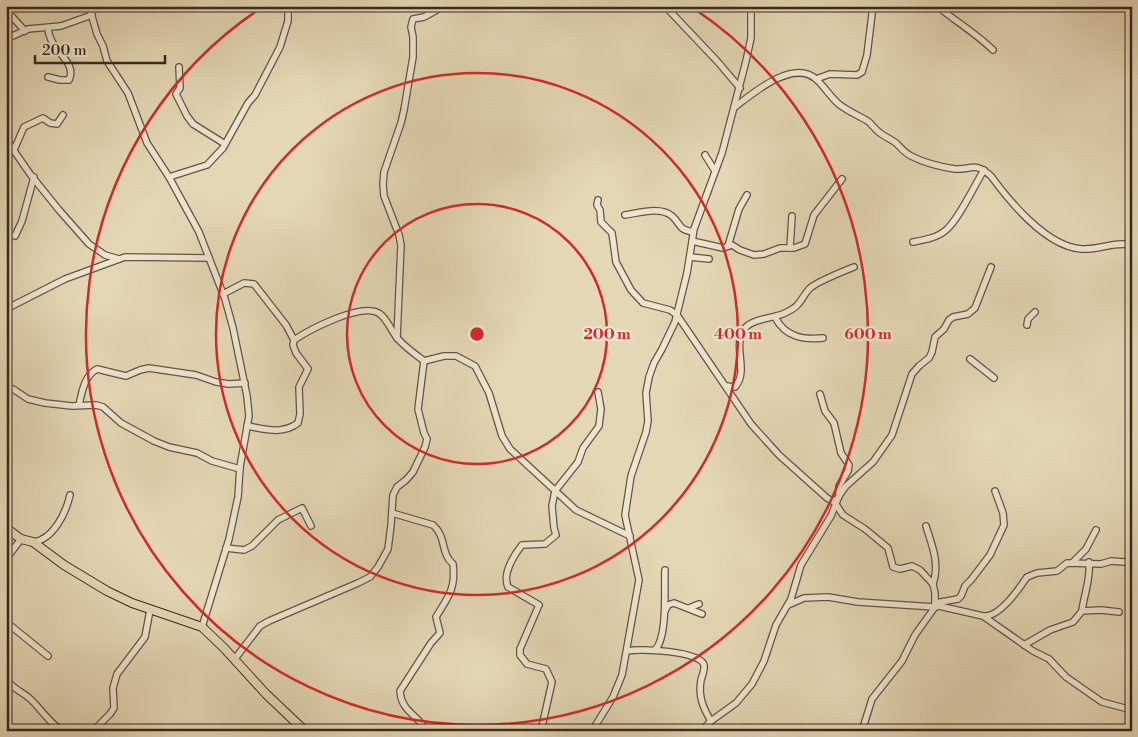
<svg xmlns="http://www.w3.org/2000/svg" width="1138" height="737" viewBox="0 0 1138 737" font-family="'Libre Bodoni',serif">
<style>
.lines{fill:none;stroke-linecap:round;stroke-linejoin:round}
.minor-casing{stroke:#635444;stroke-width:8}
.major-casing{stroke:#38291e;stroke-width:10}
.minor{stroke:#ede5cf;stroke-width:5.5}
.major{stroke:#e4d7b5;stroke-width:8}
.ring{fill:none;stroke:#d62828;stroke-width:2.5}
.centre{fill:#d62828;stroke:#ede5cf;stroke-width:2.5}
.ring-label{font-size:15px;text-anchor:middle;font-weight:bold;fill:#d62828;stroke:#ede5cf;stroke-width:4.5;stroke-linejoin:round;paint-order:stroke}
</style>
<rect width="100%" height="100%" fill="#e4d7b5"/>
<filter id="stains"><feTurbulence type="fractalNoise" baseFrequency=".004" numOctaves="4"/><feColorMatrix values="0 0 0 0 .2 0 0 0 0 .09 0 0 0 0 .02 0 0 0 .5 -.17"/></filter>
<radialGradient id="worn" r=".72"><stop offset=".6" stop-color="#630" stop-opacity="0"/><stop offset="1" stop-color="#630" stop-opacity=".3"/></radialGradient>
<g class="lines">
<g class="minor-casing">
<g id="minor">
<path d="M 89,6 L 97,34 L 103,46 L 107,61 L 128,93 L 147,143 L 169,177 L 199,232 L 225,299 L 233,328 L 247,396 L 249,416 L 240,467 L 238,497 L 229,539 L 202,627"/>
<path d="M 665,6 L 717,61 L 740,88"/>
<path d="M 937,6 C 955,21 976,33 993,50"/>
<path d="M 6,10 L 25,31"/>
<path d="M 48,28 C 49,51 78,61 69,80 L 60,80 L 48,77"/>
<path d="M 6,39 L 28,29 L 61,26 L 92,15"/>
<path d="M 179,67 L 180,88 L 176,94 L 187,116 L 193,124 L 225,144"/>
<path d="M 816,79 L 830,74 L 857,75 L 862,72 L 867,55 L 873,6"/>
<path d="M 735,107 C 753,93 793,59 816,79 C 825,87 831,98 840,105 C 849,112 860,116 869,122 C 873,126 876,130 880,133 C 885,137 891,139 896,143 C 901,148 905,153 911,156 C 923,162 941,167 955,169 C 973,170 973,161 991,176 C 1010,202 1047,247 1082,249 C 1100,250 1114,241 1132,245"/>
<path d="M 6,139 L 30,174 L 59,210 L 89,244 L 105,255 L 119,259"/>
<path d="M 14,150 L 24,127 L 43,118 L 50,123 L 57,124 L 63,115"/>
<path d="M 705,155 L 715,171"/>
<path d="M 169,177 L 207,165 L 223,148 L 248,103 L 255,95 L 280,47 L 288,21 L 288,7"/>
<path d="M 598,200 L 597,205 L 600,210 L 601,222 L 612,233 L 616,262 L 631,290 L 643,303 L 670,310 L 677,315 L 751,424 L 779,455 L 827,498 L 832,501 L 837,499"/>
<path d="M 625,215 C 639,213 660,206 672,216 C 682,225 677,229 693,232"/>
<path d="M 15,236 L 22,221 L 34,177"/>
<path d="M 692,241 L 723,248 L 732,245 L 740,250 L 754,255 L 764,254 L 780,248 L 794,248 L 805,244 L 814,215 L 842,179"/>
<path d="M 913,242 C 924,240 937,238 946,230 C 959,219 974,186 984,170"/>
<path d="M 728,246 L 739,209 L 747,195"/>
<path d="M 790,248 L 792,216"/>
<path d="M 690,257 L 709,259"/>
<path d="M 223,294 L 244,283 L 254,284 L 286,325 L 294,340 L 293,345 L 296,353 L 308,369 L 299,387 L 300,414 L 298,423 C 282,435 265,429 247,426"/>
<path d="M 6,309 L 65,279 L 125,257 L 209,258"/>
<path d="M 775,317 C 785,337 803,340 823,338"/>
<path d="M 1027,325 L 1028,319 L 1035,312"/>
<path d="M 397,338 L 401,245 L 399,235 L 384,196 L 383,184 L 384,172 L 401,123 L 404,110 L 413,57 L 413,37 L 411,27 L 413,19 L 424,17 L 444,6"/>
<path d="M 294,340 C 309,330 363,301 380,314 C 388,320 391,331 398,339 C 405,347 415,354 424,361"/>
<path d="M 970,359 L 994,378"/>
<path d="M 424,361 L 444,356 L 456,356 L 475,366 L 489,393 L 502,436 L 510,449 L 576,510 L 630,536"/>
<path d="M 726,386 L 735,387 C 749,371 733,348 743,331 C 750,318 773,319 785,313 C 802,305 799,301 809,289 C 816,282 844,271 854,267"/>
<path d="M 6,388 L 13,389 L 28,399 L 45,403 L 72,406 L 96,405 L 103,407 L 121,423 L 154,441 L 169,447 L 197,453 L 212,461 L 240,469"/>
<path d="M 820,394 L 825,411 L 834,423 L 841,453 L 849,465 L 848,471 L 839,486 L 839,496"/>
<path d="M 79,405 C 82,392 84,376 97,369 L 126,376 L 140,370 L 149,368 L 196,375 L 216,382 L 229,384 L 245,383"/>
<path d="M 835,503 L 843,515 L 865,529 L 888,548 L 893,567 L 900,569 L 912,566 L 920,570 L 933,584 L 935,593 L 935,607 L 915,635 L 902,661 L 872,699 L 862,731"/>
<path d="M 392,513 L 433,525 C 447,537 440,553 453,564 C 456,589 448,597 436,617 L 440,633 L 431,643 L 400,691 C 401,712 420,716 426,731"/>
<path d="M 926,526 C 932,546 940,563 933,584"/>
<path d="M 33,542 C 53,540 66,513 70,495"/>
<path d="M 226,548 L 244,550 L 252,546 L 278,520 L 302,508 L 311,526"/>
<path d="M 6,559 L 21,539"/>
<path d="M 1073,562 L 1086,549 L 1096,530"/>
<path d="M 935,603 L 958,599 L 961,596 L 965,586 L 971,580 L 990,555 L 1004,525 L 1003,513 L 995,491"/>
<path d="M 788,605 L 804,598 L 828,597 L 858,602 L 935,607 L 939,606 L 983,616 L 1033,651 L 1049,659 L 1066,677 L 1102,702 L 1132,710"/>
<path d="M 689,608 L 699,604"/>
<path d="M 665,611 L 668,605 L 674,603 L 702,614"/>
<path d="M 1082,611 C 1084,594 1091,579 1089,562"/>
<path d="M 983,616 C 999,618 1019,589 1027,577 L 1037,573 L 1057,571 L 1067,563 L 1101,564 L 1111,561 L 1124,562 L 1132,560"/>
<path d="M 6,622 L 48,656"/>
<path d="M 1024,645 L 1050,630 L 1073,622 L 1082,611 L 1101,610 L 1119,612"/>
<path d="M 655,650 C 668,637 664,589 665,570"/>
<path d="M 627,651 C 639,648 701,651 704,665 C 705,670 702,676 701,680 C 698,696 703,708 711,721"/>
<path d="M 234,660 L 260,626 L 269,621 L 358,583 L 370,577 L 378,567 L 388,549 L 391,525 L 393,495 L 397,487 L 406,480 L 413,472 L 425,447 L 427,439 L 424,433 L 418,409 L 424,361"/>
<path d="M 6,679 C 11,687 20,691 28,697 C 40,707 48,722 62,731"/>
<path d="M 93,731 L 110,714 L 114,708 L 113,688 L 117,674 L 145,637 L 150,610"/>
<path d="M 541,731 L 552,682 L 546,669 L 527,664 L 520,655 L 520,649 L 539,605 L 508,587 C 502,574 514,555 522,545 L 545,544 L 556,535 L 554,528 L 552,506 L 555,491 L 578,462 L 583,448 L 599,426 L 601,409 L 598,392"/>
<path d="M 592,731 L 613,697 L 622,675 L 639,580 L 625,515 L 631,476 L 646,432 L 648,421 L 646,393 L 649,377 L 654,363 L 662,349 L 675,322 L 687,273 L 694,229 L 722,153 L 746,61 L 751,38 L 751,6"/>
<path d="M 701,731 L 711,721 L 736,703 L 752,684 L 764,661 L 776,625 L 791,599 L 801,565 L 831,516 L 839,496 L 846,486 L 873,462 L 892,435 L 912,374 L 919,366 L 929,358 L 932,352 L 935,337 L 944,329 L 949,320 L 953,317 L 968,314 L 975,308 L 991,267"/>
</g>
</g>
<g class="major-casing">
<path id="major" d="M 6,528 L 21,539 L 33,542 L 64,565 L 107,591 L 132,603 L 202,627 L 224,648 L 266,694 L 305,731"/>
</g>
<use href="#minor" class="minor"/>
<use href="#major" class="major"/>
</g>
<g class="ring">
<circle cx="477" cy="334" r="130"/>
<circle cx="477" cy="334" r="261"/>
<path d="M693 8A391 391 0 1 1 261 8"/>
</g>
<circle cx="477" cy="334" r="8" class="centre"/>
<g class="ring-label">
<text x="607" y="339">200 m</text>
<text x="738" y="339">400 m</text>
<text x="868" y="339">600 m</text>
</g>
<rect width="1138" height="737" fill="none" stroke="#e4d7b5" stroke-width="25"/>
<rect x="8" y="8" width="1123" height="722" fill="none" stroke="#38291e" stroke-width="2.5"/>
<rect x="12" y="12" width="1113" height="712" fill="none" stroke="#38291e"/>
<path d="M35 55v8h130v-8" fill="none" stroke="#38291e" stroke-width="2.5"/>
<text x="42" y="55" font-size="15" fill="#38291e" stroke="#ede5cf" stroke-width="4" paint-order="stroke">200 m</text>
<rect width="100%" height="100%" filter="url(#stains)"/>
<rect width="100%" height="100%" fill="url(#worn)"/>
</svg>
